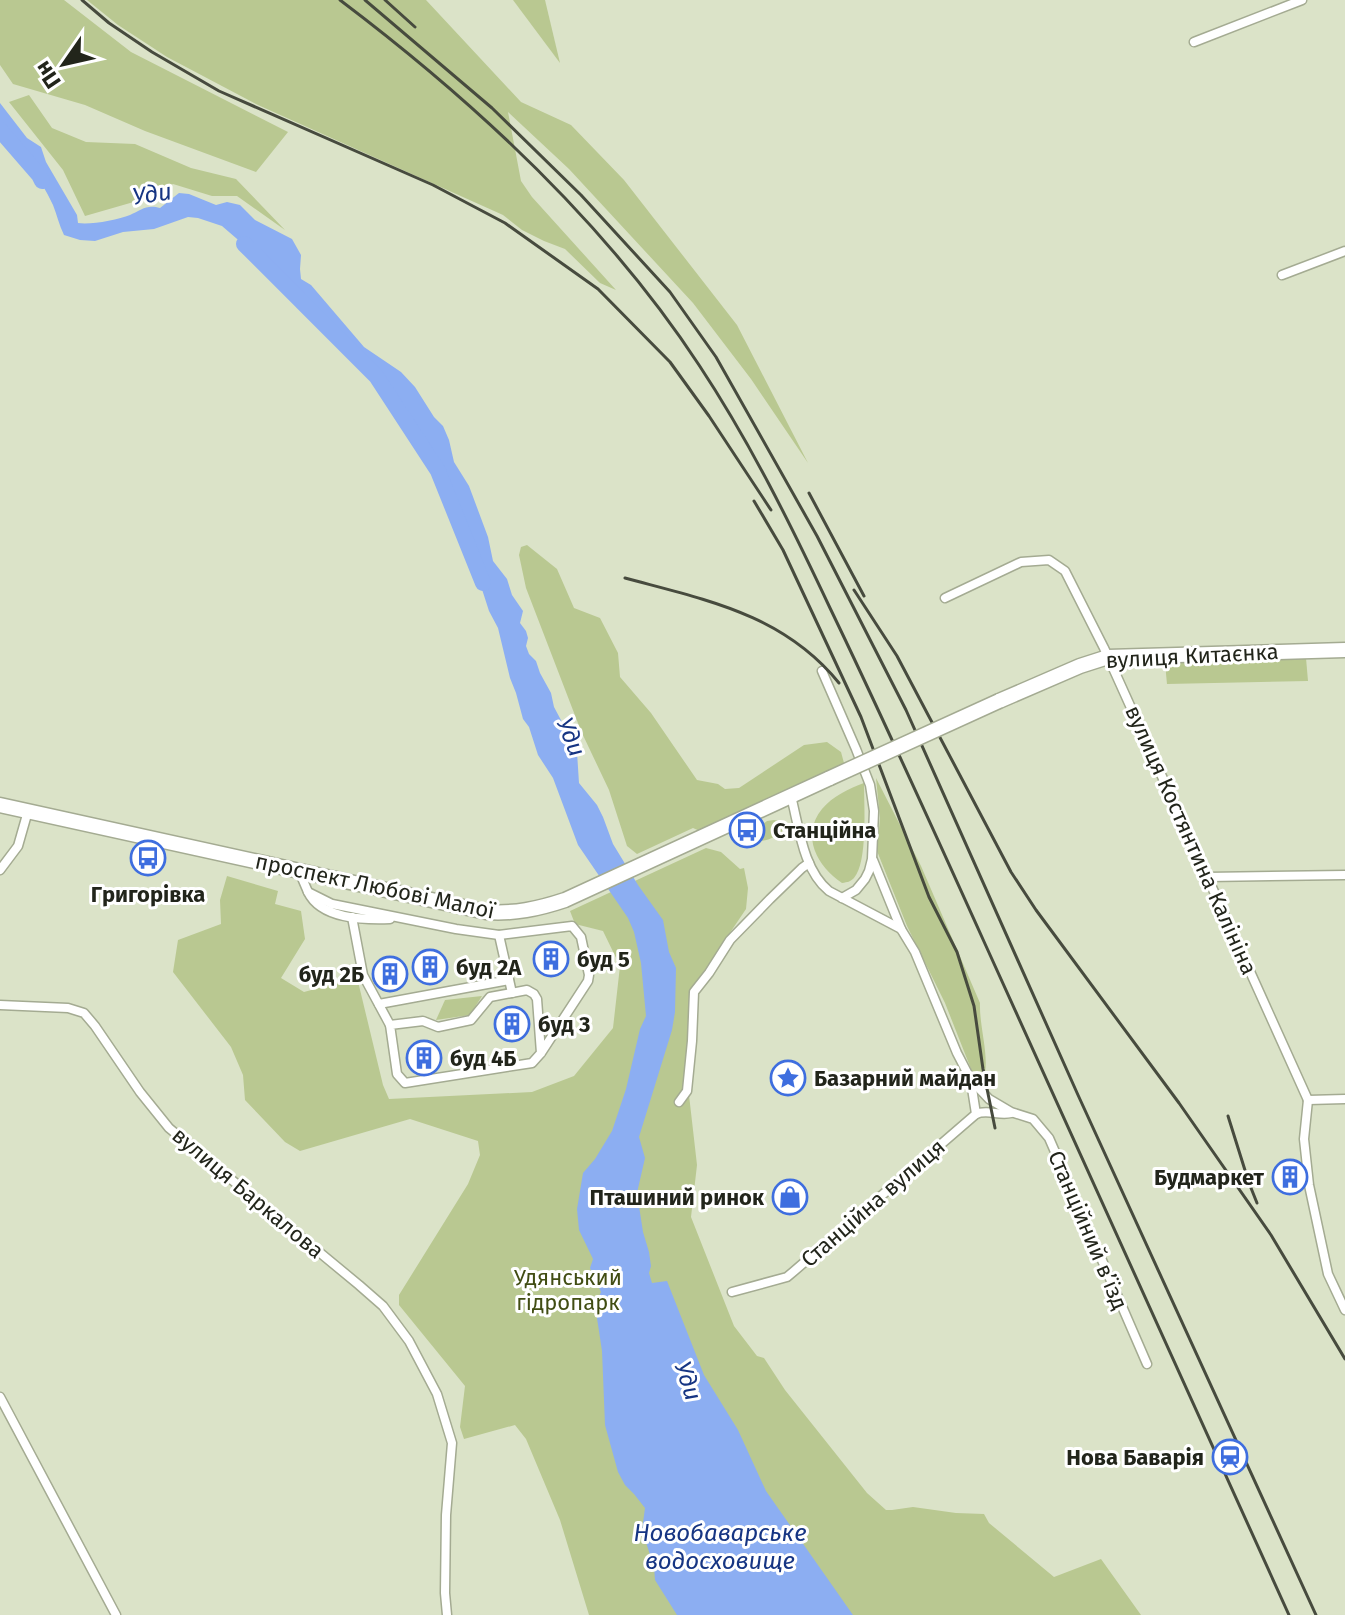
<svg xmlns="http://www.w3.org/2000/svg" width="1345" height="1615" viewBox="0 0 1345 1615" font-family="'Fira Sans',sans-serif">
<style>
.green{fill:#b9c891}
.water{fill:#8caef2}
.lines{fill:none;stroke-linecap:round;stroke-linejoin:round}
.river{stroke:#8caef2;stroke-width:16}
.minor-casing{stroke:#a4ab92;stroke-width:11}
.primary-casing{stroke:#a4ab92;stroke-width:17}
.minor{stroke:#fff;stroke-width:8}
.primary{stroke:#fff;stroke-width:14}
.rail{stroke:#474b3e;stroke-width:3}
.primary-bridge-casing{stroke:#a4ab92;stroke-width:17;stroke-linecap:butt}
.primary-bridge{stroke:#fff;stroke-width:14}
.labels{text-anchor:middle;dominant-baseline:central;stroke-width:6;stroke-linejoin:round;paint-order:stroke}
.street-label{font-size:22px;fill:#22251b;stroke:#fff}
.poi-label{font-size:22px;font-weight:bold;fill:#22251b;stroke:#fff;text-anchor:start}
.park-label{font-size:22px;fill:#414d13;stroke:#fff}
.water-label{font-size:24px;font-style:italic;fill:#163583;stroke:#fff}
</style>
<rect width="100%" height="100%" fill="#dbe3c8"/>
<g class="green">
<path d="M 0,0 L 64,0 L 131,52 L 288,132 L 256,172 L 145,131 L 85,105 L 13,84 L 0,65 Z"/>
<path d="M 87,0 L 426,0 L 521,102 L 571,125 L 624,180 L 737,325 L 808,463 L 751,379 L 693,303 L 569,169 L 508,112 L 521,181 L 532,197 L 616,290 L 600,283 L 565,249 L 544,241 L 522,230 L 503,215 L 258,105 L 167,57 L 118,25 Z"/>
<path d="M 513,0 L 545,0 L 560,63 Z"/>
<path d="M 29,95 L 52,128 L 86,142 L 135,144 L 191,168 L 236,179 L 285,230 L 237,196 L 212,196 L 173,184 L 144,199 L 85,216 L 63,170 L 9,102 Z"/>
<path d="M 527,545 L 557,569 L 574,608 L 600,618 L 618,653 L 620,677 L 651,713 L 697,780 L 718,784 L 725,789 L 739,788 L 804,745 L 827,742 L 841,752 L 844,763 L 702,832 L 693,828 L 637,854 L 627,846 L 609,790 L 581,731 L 526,588 L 519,555 L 521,547 Z"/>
<path d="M 1306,658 L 1308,681 L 1167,684 L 1165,663 Z"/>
<path d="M 876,778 L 921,866 L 980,1003 C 979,1028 991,1059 983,1081 L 973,1074 L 945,1003 L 907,926 L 877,851 L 880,818 Z"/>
<path d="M 864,783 C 864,805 868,862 854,878 C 850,882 848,882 842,883 C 818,867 800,836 822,809 C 833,796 848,789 864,783 Z"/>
<path d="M 774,820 L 785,822 L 795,829 L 796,833 L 780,839 L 774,837 C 765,842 752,842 743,839 L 767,821 Z"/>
<path d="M 706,848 L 721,852 L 740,869 L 744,868 L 748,888 L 746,909 L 690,992 L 689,1095 L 697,1165 L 691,1217 L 734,1326 L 757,1356 L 764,1358 L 785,1390 L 867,1493 L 886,1510 L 892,1510 L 913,1507 L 956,1513 L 984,1514 L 989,1523 L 1054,1577 L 1101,1559 L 1141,1615 L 589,1615 L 560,1520 L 526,1439 L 515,1425 L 464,1439 L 460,1427 L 465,1386 L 399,1305 L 399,1295 L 468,1184 L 480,1155 L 478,1141 L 410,1119 L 300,1151 L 285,1142 L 245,1100 L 243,1075 L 231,1047 L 173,972 L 178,940 L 221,924 L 220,900 L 227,876 L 278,891 L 275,904 L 301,911 L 305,939 L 281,978 L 304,992 L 337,983 L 355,969 L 383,1085 L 389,1099 L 532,1092 L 574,1076 L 613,1028 L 620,966 L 603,931 L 575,924 L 570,911 Z"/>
<path d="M 482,996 L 470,1015 L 436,1020 L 445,1000 Z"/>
</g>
<path class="water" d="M 0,103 L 27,138 L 41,147 L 46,162 L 77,215 L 78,223 C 90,225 118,220 130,215 C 141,210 147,204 160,208 L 179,193 L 189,194 L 216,205 L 227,202 L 240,205 L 255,220 L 292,239 L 301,255 L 300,269 L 301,279 L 311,285 L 364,347 L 401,372 L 415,387 L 434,417 L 443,426 L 449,440 L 454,462 L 469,486 L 488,537 L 493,561 L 507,579 L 512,595 L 523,611 L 520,623 L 526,631 L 528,638 L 526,646 L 529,654 L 536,661 L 540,673 L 551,693 L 554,707 L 562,722 L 564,731 L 577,752 L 579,783 L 597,805 L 603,817 L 613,844 L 638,885 L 663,920 L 669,952 L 676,968 L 675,1012 L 672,1030 L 639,1137 L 645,1158 L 637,1193 L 643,1232 L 649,1252 L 651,1266 L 649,1273 L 652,1283 L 667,1281 L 704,1375 L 738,1430 L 766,1491 L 853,1615 L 677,1615 L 655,1580 L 654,1567 L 642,1530 L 645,1508 L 634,1494 L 625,1485 L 618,1472 L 605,1425 L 602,1351 L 595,1305 L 601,1292 L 590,1268 L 593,1259 L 579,1230 L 577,1209 L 583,1173 L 595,1159 L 612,1131 L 626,1089 L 640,1029 L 646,1016 L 641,963 L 634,932 L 628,918 L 578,845 L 553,778 L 538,755 L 529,727 L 523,719 L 516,693 L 510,678 L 498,628 L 489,611 L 479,580 L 470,545 L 450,500 L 437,480 L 414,432 L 388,391 L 353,346 L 286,281 L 222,226 L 198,218 L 188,217 L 154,229 L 123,232 L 95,241 L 80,240 L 64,235 C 59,225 57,215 53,205 C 40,177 23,154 0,134 Z"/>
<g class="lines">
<g class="river">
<path d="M 0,130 L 39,175 L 42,181"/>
<path d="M 244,244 L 376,376 L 438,471 L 483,583"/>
</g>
<g class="minor-casing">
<g id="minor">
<path d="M 1194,42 L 1302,0"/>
<path d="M 1282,275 L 1345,251"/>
<path d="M 945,598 L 1021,562 L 1049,560 L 1065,571 L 1104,648 L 1308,1100"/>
<path d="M 822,671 L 856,749 L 870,785 L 874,811 L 872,859 L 869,871 L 865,879 L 856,890 L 842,898"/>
<path d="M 791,796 C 799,827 803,870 829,891 L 901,929 L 915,952 L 957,1053 L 971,1080 L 989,1099 L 1011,1112 L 1033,1119 L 1049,1138 L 1147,1364"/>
<path d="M 873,860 L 901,929"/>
<path d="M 0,870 L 18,846 L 28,811"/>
<path d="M 299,871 L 308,892 L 332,904 L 456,929 L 499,935 L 572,926 L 581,937 L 589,975 L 588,981 L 541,1053 L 532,1063 L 405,1083 L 397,1074 L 390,1025 L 423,1021 L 438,1027 L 471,1020 L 490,997 L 527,990 L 534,994 L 537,999 L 541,1053"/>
<path d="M 1207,877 L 1345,875"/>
<path d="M 308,892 C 321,919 363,920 390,919"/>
<path d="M 352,917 L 363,975 L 390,1025"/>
<path d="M 499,935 L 512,993"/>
<path d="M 379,1004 L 509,980"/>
<path d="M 0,1005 L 68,1008 L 84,1013 L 95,1026 L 140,1092 L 169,1128 L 359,1285 L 383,1306 L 409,1341 L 437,1394 L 452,1443 L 446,1515 L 445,1593 L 447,1615"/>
<path d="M 1308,1100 L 1304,1139 L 1309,1185 L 1328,1274 L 1345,1310"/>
<path d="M 1308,1100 L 1345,1099"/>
<path d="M 679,1102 L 687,1091 L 692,1041 L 694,992 L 709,973 L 730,940 L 770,899 L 802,868 L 809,863"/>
<path d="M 976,1114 C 987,1109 999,1116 1011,1113"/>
<path d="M 732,1292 L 787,1277 L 793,1272 L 976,1114 L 971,1082"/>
<path d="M 0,1397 L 116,1615"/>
</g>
</g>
<g class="primary-casing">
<g id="primary">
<path d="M 999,701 L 1080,666 L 1108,657 L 1345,650"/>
<path d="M 0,805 L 486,912 C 514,914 538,909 565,900 L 830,778"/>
</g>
</g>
<use href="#minor" class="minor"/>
<use href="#primary" class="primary"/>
<g class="rail">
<path d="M 82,0 L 109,23 L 152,52 L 219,91 L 433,185 L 505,223 L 598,289 L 670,362 L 709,416 L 771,510"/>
<path d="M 340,0 C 475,102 606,223 699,365 C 750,442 791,525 830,608 C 884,720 935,833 986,946 C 1086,1169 1187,1392 1289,1615"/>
<path d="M 365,0 L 492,108 L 581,195 L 670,292 L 716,357 L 817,536 L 906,710 L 1078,1095 L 1316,1615"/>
<path d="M 385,0 L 415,27"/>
<path d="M 809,493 L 864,596"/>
<path d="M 754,501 L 783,550 L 861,717 L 929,897 L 957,952 L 974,1006 L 983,1069 L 995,1128"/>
<path d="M 625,578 C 706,600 783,614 839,683"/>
<path d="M 854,590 L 897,656 L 1011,872 L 1036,910 L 1179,1103 L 1271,1235 L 1345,1359"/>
<path d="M 1228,1116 L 1249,1183 L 1257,1203"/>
</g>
<g class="primary-bridge-casing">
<path id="primary-bridge" d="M 830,778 L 999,701"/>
</g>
<use href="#primary-bridge" class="primary-bridge"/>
</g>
<defs>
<g id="bus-ring" transform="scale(1.8)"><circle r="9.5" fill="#fff" stroke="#3e6edf" stroke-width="1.5"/><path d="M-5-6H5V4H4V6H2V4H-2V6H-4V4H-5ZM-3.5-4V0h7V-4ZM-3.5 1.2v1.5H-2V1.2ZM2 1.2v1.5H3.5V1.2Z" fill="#3e6edf"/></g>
<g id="building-ring" transform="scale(1.8)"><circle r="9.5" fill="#fff" stroke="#3e6edf" stroke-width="1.5"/><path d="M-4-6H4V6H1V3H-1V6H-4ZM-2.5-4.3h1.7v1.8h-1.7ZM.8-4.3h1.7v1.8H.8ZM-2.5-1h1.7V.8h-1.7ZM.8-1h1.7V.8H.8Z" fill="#3e6edf"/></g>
<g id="sight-ring" transform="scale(1.8)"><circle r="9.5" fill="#fff" stroke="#3e6edf" stroke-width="1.5"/><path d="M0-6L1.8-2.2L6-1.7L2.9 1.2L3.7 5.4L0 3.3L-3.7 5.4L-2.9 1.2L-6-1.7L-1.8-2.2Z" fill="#3e6edf"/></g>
<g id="shop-ring" transform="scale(1.8)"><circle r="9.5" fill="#fff" stroke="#3e6edf" stroke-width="1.5"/><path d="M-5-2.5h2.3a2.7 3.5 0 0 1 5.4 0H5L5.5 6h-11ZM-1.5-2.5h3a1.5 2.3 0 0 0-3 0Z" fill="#3e6edf"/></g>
<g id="station-ring" transform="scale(1.8)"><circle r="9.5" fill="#fff" stroke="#3e6edf" stroke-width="1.5"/><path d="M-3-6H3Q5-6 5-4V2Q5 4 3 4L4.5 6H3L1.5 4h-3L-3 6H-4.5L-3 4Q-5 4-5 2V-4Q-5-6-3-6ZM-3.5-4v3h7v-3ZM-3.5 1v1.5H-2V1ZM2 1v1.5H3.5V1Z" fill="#3e6edf"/></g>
</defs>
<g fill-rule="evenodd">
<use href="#bus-ring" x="747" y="830"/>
<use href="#bus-ring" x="148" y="858"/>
<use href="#building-ring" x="551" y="959"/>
<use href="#building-ring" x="430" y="967"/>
<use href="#building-ring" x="390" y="974"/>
<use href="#building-ring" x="512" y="1024"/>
<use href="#building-ring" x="424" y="1058"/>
<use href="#sight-ring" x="788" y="1078"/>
<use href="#building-ring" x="1290" y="1177"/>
<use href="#shop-ring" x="790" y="1197"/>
<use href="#station-ring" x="1230" y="1457"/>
</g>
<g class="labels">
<g class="street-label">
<text transform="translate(1192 656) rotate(-3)">вулиця Китаєнка</text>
<text transform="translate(1191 840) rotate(66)">вулиця Костянтина Калініна</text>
<text transform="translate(375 886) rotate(12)">проспект Любові Малої</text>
<text transform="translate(248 1193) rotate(40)">вулиця Баркалова</text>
<text transform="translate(873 1203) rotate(-41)">Станційна вулиця</text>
<text transform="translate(1088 1230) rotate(67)">Станційний в’їзд</text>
</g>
<g class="poi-label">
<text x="773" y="830">Станційна</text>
<text x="148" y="894" text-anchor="middle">Григорівка</text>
<text x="577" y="959">буд 5</text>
<text x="456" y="967">буд 2А</text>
<text x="364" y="974" text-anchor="end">буд 2Б</text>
<text x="538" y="1024">буд 3</text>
<text x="450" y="1058">буд 4Б</text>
<text x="814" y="1078">Базарний майдан</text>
<text x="1264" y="1177" text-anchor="end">Будмаркет</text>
<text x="764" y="1197" text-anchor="end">Пташиний ринок</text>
<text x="1204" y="1457" text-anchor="end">Нова Баварія</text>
</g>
<g class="park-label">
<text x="568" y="1277">Удянський<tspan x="568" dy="25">гідропарк</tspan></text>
</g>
<g class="water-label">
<text transform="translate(152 194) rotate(-8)">Уди</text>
<text transform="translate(571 737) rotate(68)">Уди</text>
<text transform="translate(688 1381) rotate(72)">Уди</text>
<text x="720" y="1533">Новобаварське<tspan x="720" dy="28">водосховище</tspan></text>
</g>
</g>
<g transform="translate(64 64) rotate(236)" stroke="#ffffff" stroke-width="6" paint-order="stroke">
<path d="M0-6L14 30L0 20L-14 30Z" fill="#22251b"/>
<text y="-12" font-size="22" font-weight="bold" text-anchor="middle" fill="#22251b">Пн</text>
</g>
</svg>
